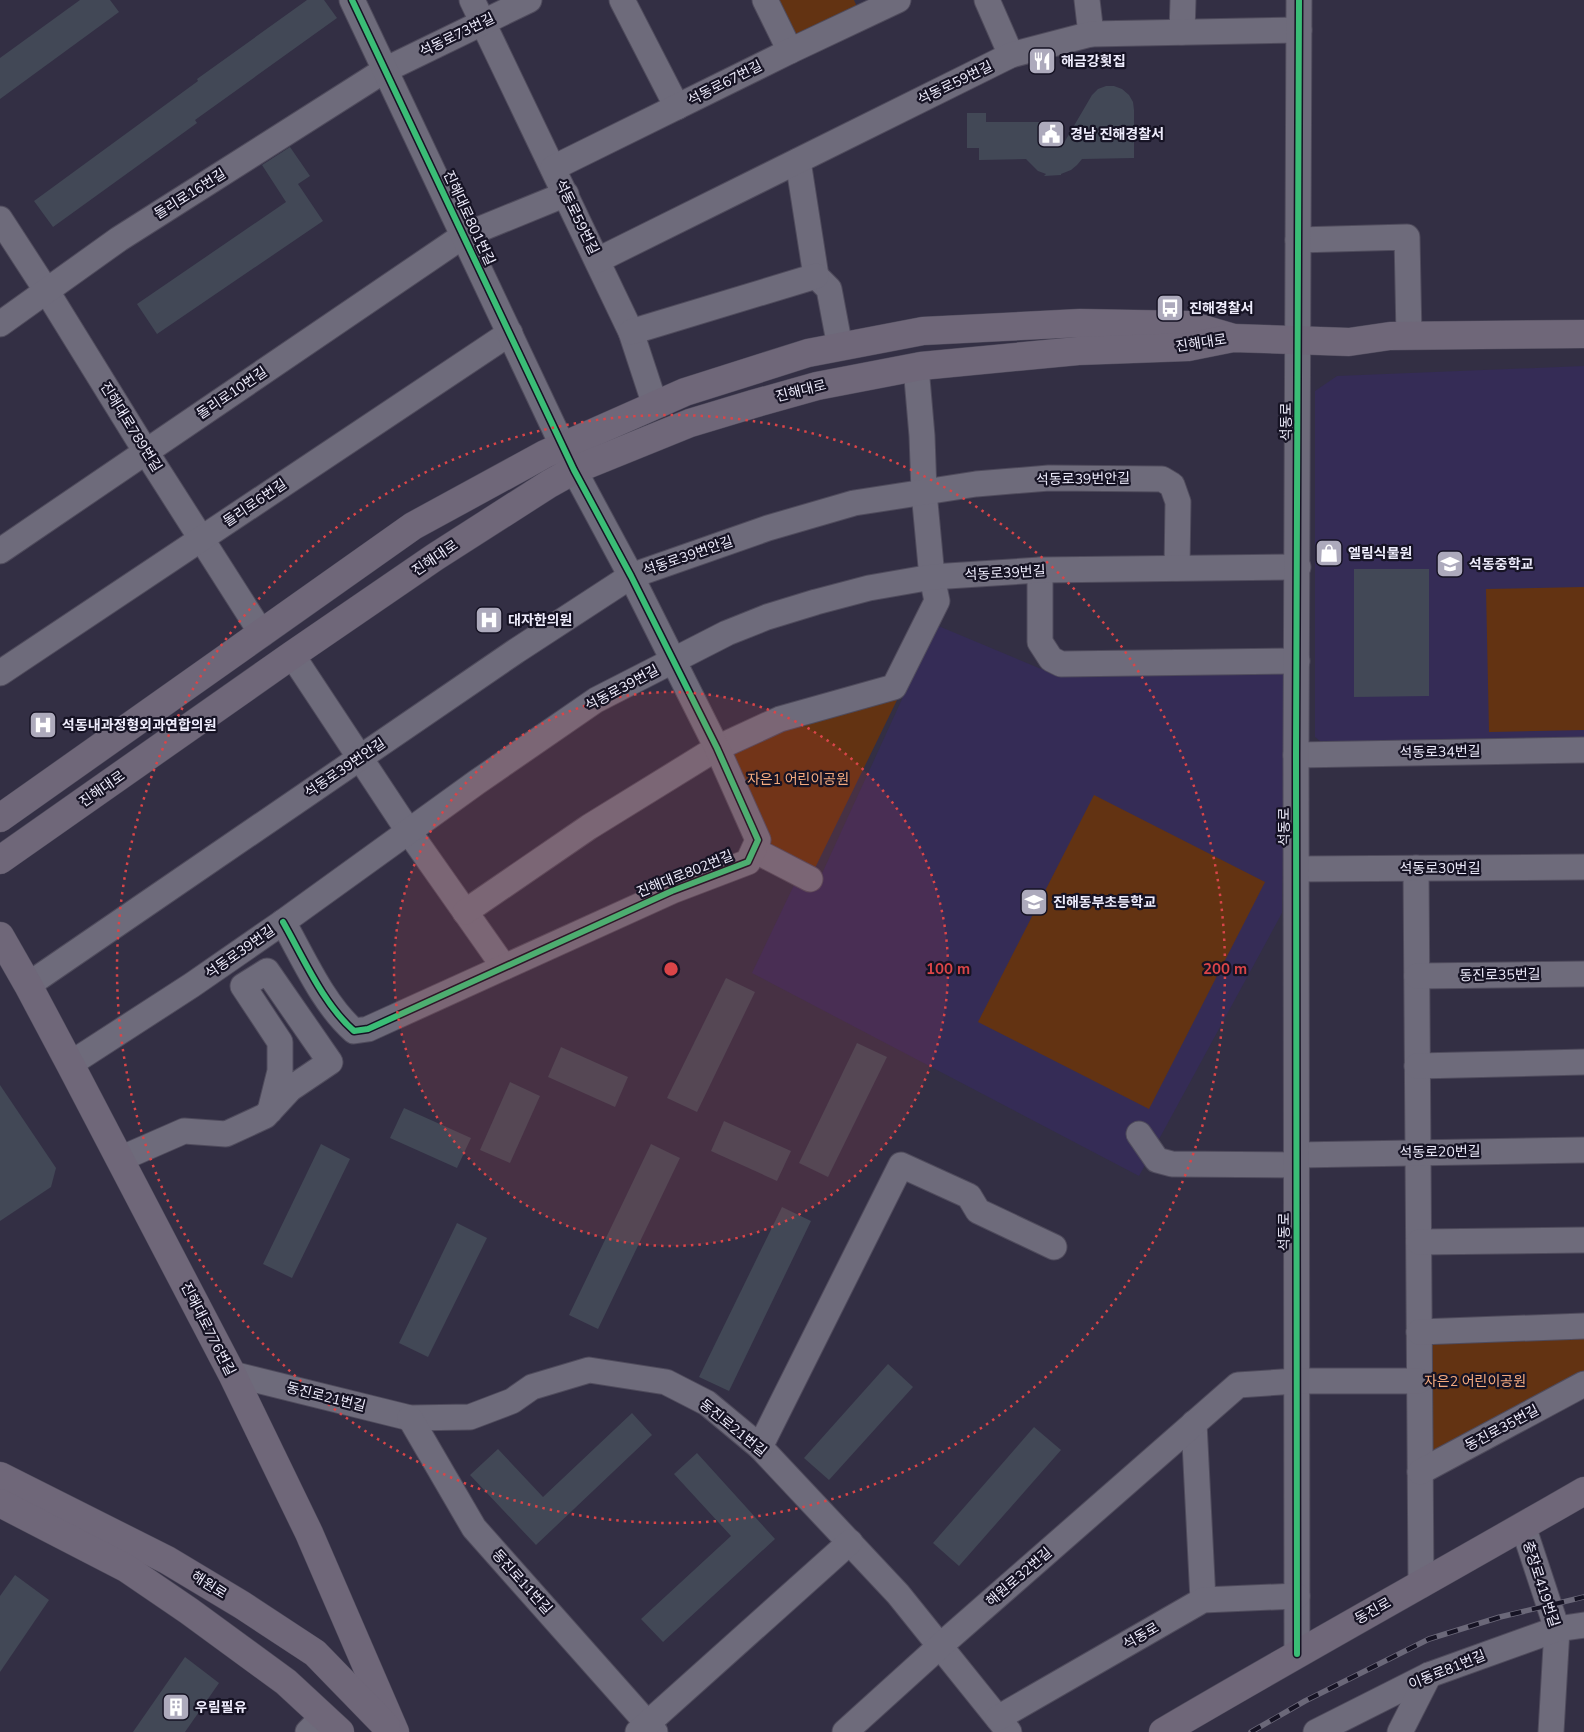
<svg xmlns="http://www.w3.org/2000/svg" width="1584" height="1732" viewBox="0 0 1584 1732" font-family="'Nunito Sans','Noto Sans KR',sans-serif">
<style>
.built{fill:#352c56}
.green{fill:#633312}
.building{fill:#424856}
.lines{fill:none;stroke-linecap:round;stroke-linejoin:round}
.minor-casing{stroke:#4f4b5c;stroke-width:27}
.major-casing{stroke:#4f4b5c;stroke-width:29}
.minor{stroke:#6e6b7b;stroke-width:25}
.major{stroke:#6f6779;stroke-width:28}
.rail-casing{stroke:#6b6879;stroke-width:5.5}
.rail{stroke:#161324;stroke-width:4;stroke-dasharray:11;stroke-linecap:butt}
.cycleway-casing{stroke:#161324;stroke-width:9}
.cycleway{stroke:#3abd76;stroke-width:6}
.ring{fill:none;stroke:#da4548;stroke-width:2.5;stroke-dasharray:2.5 5}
.labels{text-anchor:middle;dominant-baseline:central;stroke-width:4.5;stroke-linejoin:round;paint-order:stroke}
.street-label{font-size:14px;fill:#eeecfc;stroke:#161324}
.poi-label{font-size:14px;font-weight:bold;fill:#eeecfc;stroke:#161324;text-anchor:start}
.park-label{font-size:14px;fill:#f5ab7f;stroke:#161324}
.centre{fill:#da4548;stroke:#161324;stroke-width:2.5}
.ring-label{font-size:15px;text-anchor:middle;font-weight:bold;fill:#da4548;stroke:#161324;stroke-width:4.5;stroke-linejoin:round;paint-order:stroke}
</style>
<rect width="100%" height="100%" fill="#332f44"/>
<g class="built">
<path d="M 1584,366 L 1584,741 L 1325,745 L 1315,737 L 1315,391 L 1337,376 Z"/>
<path d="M 936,625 L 1058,676 L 1286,672 L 1282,913 L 1139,1176 L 752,973 L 795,883 L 814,891 Z"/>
</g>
<g class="green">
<path d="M 772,0 L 854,0 L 857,7 L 798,36 L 788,32 Z"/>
<path d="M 1584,587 L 1584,730 L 1489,732 L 1486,589 Z"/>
<path d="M 898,698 L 814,870 L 767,848 L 726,750 L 783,726 Z"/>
<path d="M 1094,795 L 1265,882 L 1149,1109 L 978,1022 Z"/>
<path d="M 1584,1333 L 1584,1372 L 1430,1458 L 1428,1338 Z"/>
</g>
<g class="building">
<path d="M 80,0 L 110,0 L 119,12 L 0,99 L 0,58 Z"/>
<path d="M 307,0 L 324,0 L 337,18 L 195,120 L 197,123 L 53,227 L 34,201 L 198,81 L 197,79 Z"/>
<path d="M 1106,86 L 1114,86 L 1122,89 L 1129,95 L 1133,102 L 1134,110 L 1134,158 L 1082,159 L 1077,165 L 1071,170 L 1061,174 L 1061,175 L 1044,176 L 1046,174 L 1038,171 L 1026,159 L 979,160 L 979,148 L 967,148 L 967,113 L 986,113 L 986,122 L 1061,122 L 1061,148 L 1092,95 L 1098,89 Z"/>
<path d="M 290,147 L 310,176 L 298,184 L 323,221 L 157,334 L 137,304 L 286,202 L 262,165 Z"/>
<path d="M 1354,569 L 1429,569 L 1429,696 L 1354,697 Z"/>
<path d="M 726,978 L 755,992 L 697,1112 L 667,1098 Z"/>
<path d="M 857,1043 L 887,1057 L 828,1177 L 799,1163 Z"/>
<path d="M 561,1047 L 628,1077 L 615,1107 L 548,1077 Z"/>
<path d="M 510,1082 L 540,1096 L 510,1163 L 480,1150 Z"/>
<path d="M 0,1085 L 56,1168 L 51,1187 L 0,1221 Z"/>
<path d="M 404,1108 L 471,1138 L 457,1168 L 390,1138 Z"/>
<path d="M 724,1121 L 791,1151 L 777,1181 L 711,1151 Z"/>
<path d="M 321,1144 L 350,1159 L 292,1278 L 263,1264 Z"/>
<path d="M 651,1144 L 680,1158 L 598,1329 L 569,1315 Z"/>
<path d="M 782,1207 L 811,1221 L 729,1391 L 699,1377 Z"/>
<path d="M 457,1223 L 487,1238 L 428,1357 L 399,1343 Z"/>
<path d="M 888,1364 L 913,1387 L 829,1480 L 804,1458 Z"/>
<path d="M 632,1413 L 652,1435 L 536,1545 L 470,1475 L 498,1449 L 543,1497 Z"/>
<path d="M 1034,1427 L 1061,1450 L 959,1566 L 933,1543 Z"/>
<path d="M 697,1453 L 775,1539 L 663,1642 L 641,1619 L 731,1536 L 674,1474 Z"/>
<path d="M 15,1575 L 49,1600 L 0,1672 L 0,1596 Z"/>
<path d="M 185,1657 L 219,1683 L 185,1732 L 133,1732 Z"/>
</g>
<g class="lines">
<g class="minor-casing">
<g id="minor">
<path d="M 472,0 L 631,332 L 655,405"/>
<path d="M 622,0 L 677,107"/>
<path d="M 765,0 L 790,51"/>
<path d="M 987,0 L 1011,55"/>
<path d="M 1087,0 L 1091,34"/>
<path d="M 1182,32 L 1183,0"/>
<path d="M 798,161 L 816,276"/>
<path d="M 553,168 L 790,51 L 898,0"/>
<path d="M 0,219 L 46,290 L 146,452 L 262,634"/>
<path d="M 1298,240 L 1407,237 L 1409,336"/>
<path d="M 598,260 L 1011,55 L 1091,34 L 1299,30"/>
<path d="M 816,276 L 829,289 L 840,347"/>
<path d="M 0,324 L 119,239 L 385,70 L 529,0"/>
<path d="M 631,332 L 816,276"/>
<path d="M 0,551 L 463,236 L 566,194"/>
<path d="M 1040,570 L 1040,642 L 1051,659 L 1061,664 L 1297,661"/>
<path d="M 292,655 L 409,832 L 504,967"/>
<path d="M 0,673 L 510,333"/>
<path d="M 1296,755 L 1584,750"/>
<path d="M 754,850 L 810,879"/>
<path d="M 1416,868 L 1421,1585"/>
<path d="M 1297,869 L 1584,867"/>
<path d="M 465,912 L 589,827 L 717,748 L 780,719 L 894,687 L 937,601 L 932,577 L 924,492 L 922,436 L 916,367"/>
<path d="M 283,922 C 303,957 323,1004 354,1031 L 368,1029 L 672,891 L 748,862 L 758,840 L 717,748 L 631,576 L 574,470 L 352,0"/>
<path d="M 1417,976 L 1584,974"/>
<path d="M 28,985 L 516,651 L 631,576 L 768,528 L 854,503 L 976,484 L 1049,478 L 1162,479 L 1172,485 L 1178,502 L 1177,568"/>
<path d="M 70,1064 L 192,985 L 283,922 L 477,782 L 596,700 L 727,633 L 767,617 L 816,602 L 869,588 L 932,577 L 1040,570 L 1298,567"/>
<path d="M 1417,1066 L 1584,1062"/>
<path d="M 1139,1134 L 1157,1160 L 1172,1164 L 1297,1165"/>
<path d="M 1297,1155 L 1584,1150"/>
<path d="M 120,1159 L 184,1131 L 226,1134 L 265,1116 L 290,1089 L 330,1062 L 267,971 L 243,986 L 280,1042 L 280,1071 L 270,1111"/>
<path d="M 1419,1242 L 1584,1240"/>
<path d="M 1419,1332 L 1584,1326"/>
<path d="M 232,1374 L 410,1418 L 470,1417 L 512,1401 L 532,1387 L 589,1370 L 666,1382 L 707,1403 L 760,1447 L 898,1594 L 1009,1732"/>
<path d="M 410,1418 L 474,1528 L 655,1732"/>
<path d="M 1194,1423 L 1203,1600"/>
<path d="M 760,1447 L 901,1165 L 969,1196 L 978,1211 L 1054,1247"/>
<path d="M 1420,1472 L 1584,1384"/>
<path d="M 1523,1526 L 1557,1629 L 1551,1732"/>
<path d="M 1297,1654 L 1296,755 L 1299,0"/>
<path d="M 998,1718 L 1203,1600 L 1297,1596"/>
<path d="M 308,1732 L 323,1717"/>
<path d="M 638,1732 L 850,1542"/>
<path d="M 845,1732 L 940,1646 L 1238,1385 L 1297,1381 L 1419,1381"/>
<path d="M 1316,1732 L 1429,1675 L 1557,1629 L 1584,1625"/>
<path d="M 1400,1732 L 1429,1675"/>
</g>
</g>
<g class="major-casing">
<g id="major">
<path d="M 0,818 L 413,526 L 545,454 L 685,392 L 808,353 L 923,331 L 1080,323 L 1189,325 L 1230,337"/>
<path d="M 0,860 L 292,655 L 435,557 L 549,484 L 574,470 L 690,423 L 753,404 L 817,386 L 921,366 L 1078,351 L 1188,347 L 1233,338 L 1349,342 L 1390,336 L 1584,334"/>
<path d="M 0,936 L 28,985 L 70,1064 L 232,1374 L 309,1533 L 395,1732"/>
<path d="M 0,1476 L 167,1560 L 242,1605 L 315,1653 L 386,1726"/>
<path d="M 0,1503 L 126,1568 L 189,1611 L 286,1682 L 340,1732"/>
<path d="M 1163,1732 C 1302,1650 1444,1572 1584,1491"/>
</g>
</g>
<use href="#minor" class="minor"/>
<use href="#major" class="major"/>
<g class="rail-casing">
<path id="rail" d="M 1251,1732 L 1305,1701 L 1429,1639 L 1500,1617 L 1584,1597"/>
</g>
<use href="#rail" class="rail"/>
<g class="cycleway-casing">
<g id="cycleway">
<path d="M 283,922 C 303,957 323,1004 354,1031 L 368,1029 L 672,891 L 748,862 L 758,840 L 717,748 L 631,576 L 574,470 L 352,0"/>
<path d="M 1297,1654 L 1296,755 L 1299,0"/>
</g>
</g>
<use href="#cycleway" class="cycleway"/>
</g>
<circle cx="671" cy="969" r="277" fill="#da4548" fill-opacity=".12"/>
<g class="ring">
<circle cx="671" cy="969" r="277"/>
<circle cx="671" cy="969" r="554"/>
</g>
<defs>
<g id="restaurant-square" transform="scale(1.4375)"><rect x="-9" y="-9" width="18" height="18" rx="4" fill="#adaabc" stroke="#161324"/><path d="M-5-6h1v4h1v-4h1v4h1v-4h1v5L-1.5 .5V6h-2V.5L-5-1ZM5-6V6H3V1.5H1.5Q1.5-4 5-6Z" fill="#fff"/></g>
<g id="civic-square" transform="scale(1.4375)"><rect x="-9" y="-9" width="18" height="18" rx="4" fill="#adaabc" stroke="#161324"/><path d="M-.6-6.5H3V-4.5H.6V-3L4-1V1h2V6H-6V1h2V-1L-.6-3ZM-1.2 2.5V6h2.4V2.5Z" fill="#fff"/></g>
<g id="bus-square" transform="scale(1.4375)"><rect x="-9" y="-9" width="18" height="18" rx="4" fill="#adaabc" stroke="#161324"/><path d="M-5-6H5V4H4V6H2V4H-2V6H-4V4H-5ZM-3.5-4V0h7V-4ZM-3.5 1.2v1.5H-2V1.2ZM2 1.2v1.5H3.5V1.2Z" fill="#fff"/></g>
<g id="shop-square" transform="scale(1.4375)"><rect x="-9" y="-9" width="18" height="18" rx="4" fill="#adaabc" stroke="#161324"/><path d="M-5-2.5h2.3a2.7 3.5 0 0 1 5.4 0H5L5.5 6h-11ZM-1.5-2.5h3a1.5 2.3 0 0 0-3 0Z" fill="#fff"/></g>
<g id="school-square" transform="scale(1.4375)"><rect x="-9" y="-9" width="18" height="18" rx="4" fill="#adaabc" stroke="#161324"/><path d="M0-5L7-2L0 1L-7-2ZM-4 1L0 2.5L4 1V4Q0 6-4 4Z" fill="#fff"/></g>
<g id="hospital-square" transform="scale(1.4375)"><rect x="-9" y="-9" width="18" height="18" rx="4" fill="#adaabc" stroke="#161324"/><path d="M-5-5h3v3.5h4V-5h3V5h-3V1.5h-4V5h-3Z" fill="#fff"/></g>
<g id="building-square" transform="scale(1.4375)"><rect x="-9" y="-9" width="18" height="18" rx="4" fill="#adaabc" stroke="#161324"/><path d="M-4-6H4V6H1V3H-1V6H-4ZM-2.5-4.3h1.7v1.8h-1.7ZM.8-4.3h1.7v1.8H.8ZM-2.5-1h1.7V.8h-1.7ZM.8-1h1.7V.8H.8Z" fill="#fff"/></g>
</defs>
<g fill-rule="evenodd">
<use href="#restaurant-square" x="1042" y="61"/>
<use href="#civic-square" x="1051" y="134"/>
<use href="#bus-square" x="1170" y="308"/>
<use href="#shop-square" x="1329" y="553"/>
<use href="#school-square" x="1450" y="564"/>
<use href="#hospital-square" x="489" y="620"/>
<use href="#hospital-square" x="43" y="725"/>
<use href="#school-square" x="1034" y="902"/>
<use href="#building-square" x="176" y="1707"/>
</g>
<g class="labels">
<g class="street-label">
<text transform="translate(457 35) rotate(-26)">석동로73번길</text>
<text transform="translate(725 83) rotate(-27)">석동로67번길</text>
<text transform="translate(955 83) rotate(-26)">석동로59번길</text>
<text transform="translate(190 194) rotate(-32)">돌리로16번길</text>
<text transform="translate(577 217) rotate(64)">석동로59번길</text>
<text transform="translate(469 218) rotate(65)">진해대로801번길</text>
<text transform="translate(1201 343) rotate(-9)">진해대로</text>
<text transform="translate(801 391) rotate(-14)">진해대로</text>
<text transform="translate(232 393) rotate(-34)">돌리로10번길</text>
<text transform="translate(1286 422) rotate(-90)">석동로</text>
<text transform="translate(131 427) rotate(58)">진해대로789번길</text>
<text transform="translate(1083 479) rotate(-1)">석동로39번안길</text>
<text transform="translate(255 503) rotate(-34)">돌리로6번길</text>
<text transform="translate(688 556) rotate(-19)">석동로39번안길</text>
<text transform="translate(435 558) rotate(-34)">진해대로</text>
<text transform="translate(1005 573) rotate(-3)">석동로39번길</text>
<text transform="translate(622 688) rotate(-28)">석동로39번길</text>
<text transform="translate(1440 752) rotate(-1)">석동로34번길</text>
<text transform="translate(345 768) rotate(-34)">석동로39번안길</text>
<text transform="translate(102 789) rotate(-35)">진해대로</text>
<text transform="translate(1284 827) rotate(-90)">석동로</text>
<text x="1440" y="868">석동로30번길</text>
<text transform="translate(685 874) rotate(-22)">진해대로802번길</text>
<text transform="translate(240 952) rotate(-35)">석동로39번길</text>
<text transform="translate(1500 975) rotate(-1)">동진로35번길</text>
<text transform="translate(1440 1152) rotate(-1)">석동로20번길</text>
<text transform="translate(1284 1232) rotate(-90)">석동로</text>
<text transform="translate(208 1329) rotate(63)">진해대로776번길</text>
<text transform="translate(326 1397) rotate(14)">동진로21번길</text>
<text transform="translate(733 1428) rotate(39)">동진로21번길</text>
<text transform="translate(1502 1428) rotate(-28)">동진로35번길</text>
<text transform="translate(1019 1577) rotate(-41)">해원로32번길</text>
<text transform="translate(522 1582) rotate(48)">동진로11번길</text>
<text transform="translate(1541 1584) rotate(72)">충장로419번길</text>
<text transform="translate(209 1585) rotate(32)">해원로</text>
<text transform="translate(1373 1611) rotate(-29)">동진로</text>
<text transform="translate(1141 1636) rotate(-30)">석동로</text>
<text transform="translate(1447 1670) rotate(-22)">이동로81번길</text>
</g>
<g class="poi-label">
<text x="1061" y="61">해금강횟집</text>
<text x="1070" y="134">경남 진해경찰서</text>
<text x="1189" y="308">진해경찰서</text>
<text x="1348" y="553">엘림식물원</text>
<text x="1469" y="564">석동중학교</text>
<text x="508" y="620">대자한의원</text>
<text x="62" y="725">석동내과정형외과연합의원</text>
<text x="1053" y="902">진해동부초등학교</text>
<text x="195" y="1707">우림필유</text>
</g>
<g class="park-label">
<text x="798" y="779">자은1 어린이공원</text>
<text x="1475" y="1381">자은2 어린이공원</text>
</g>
</g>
<circle cx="671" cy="969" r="8" class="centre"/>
<g class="ring-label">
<text x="948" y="974">100 m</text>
<text x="1225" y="974">200 m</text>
</g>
</svg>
